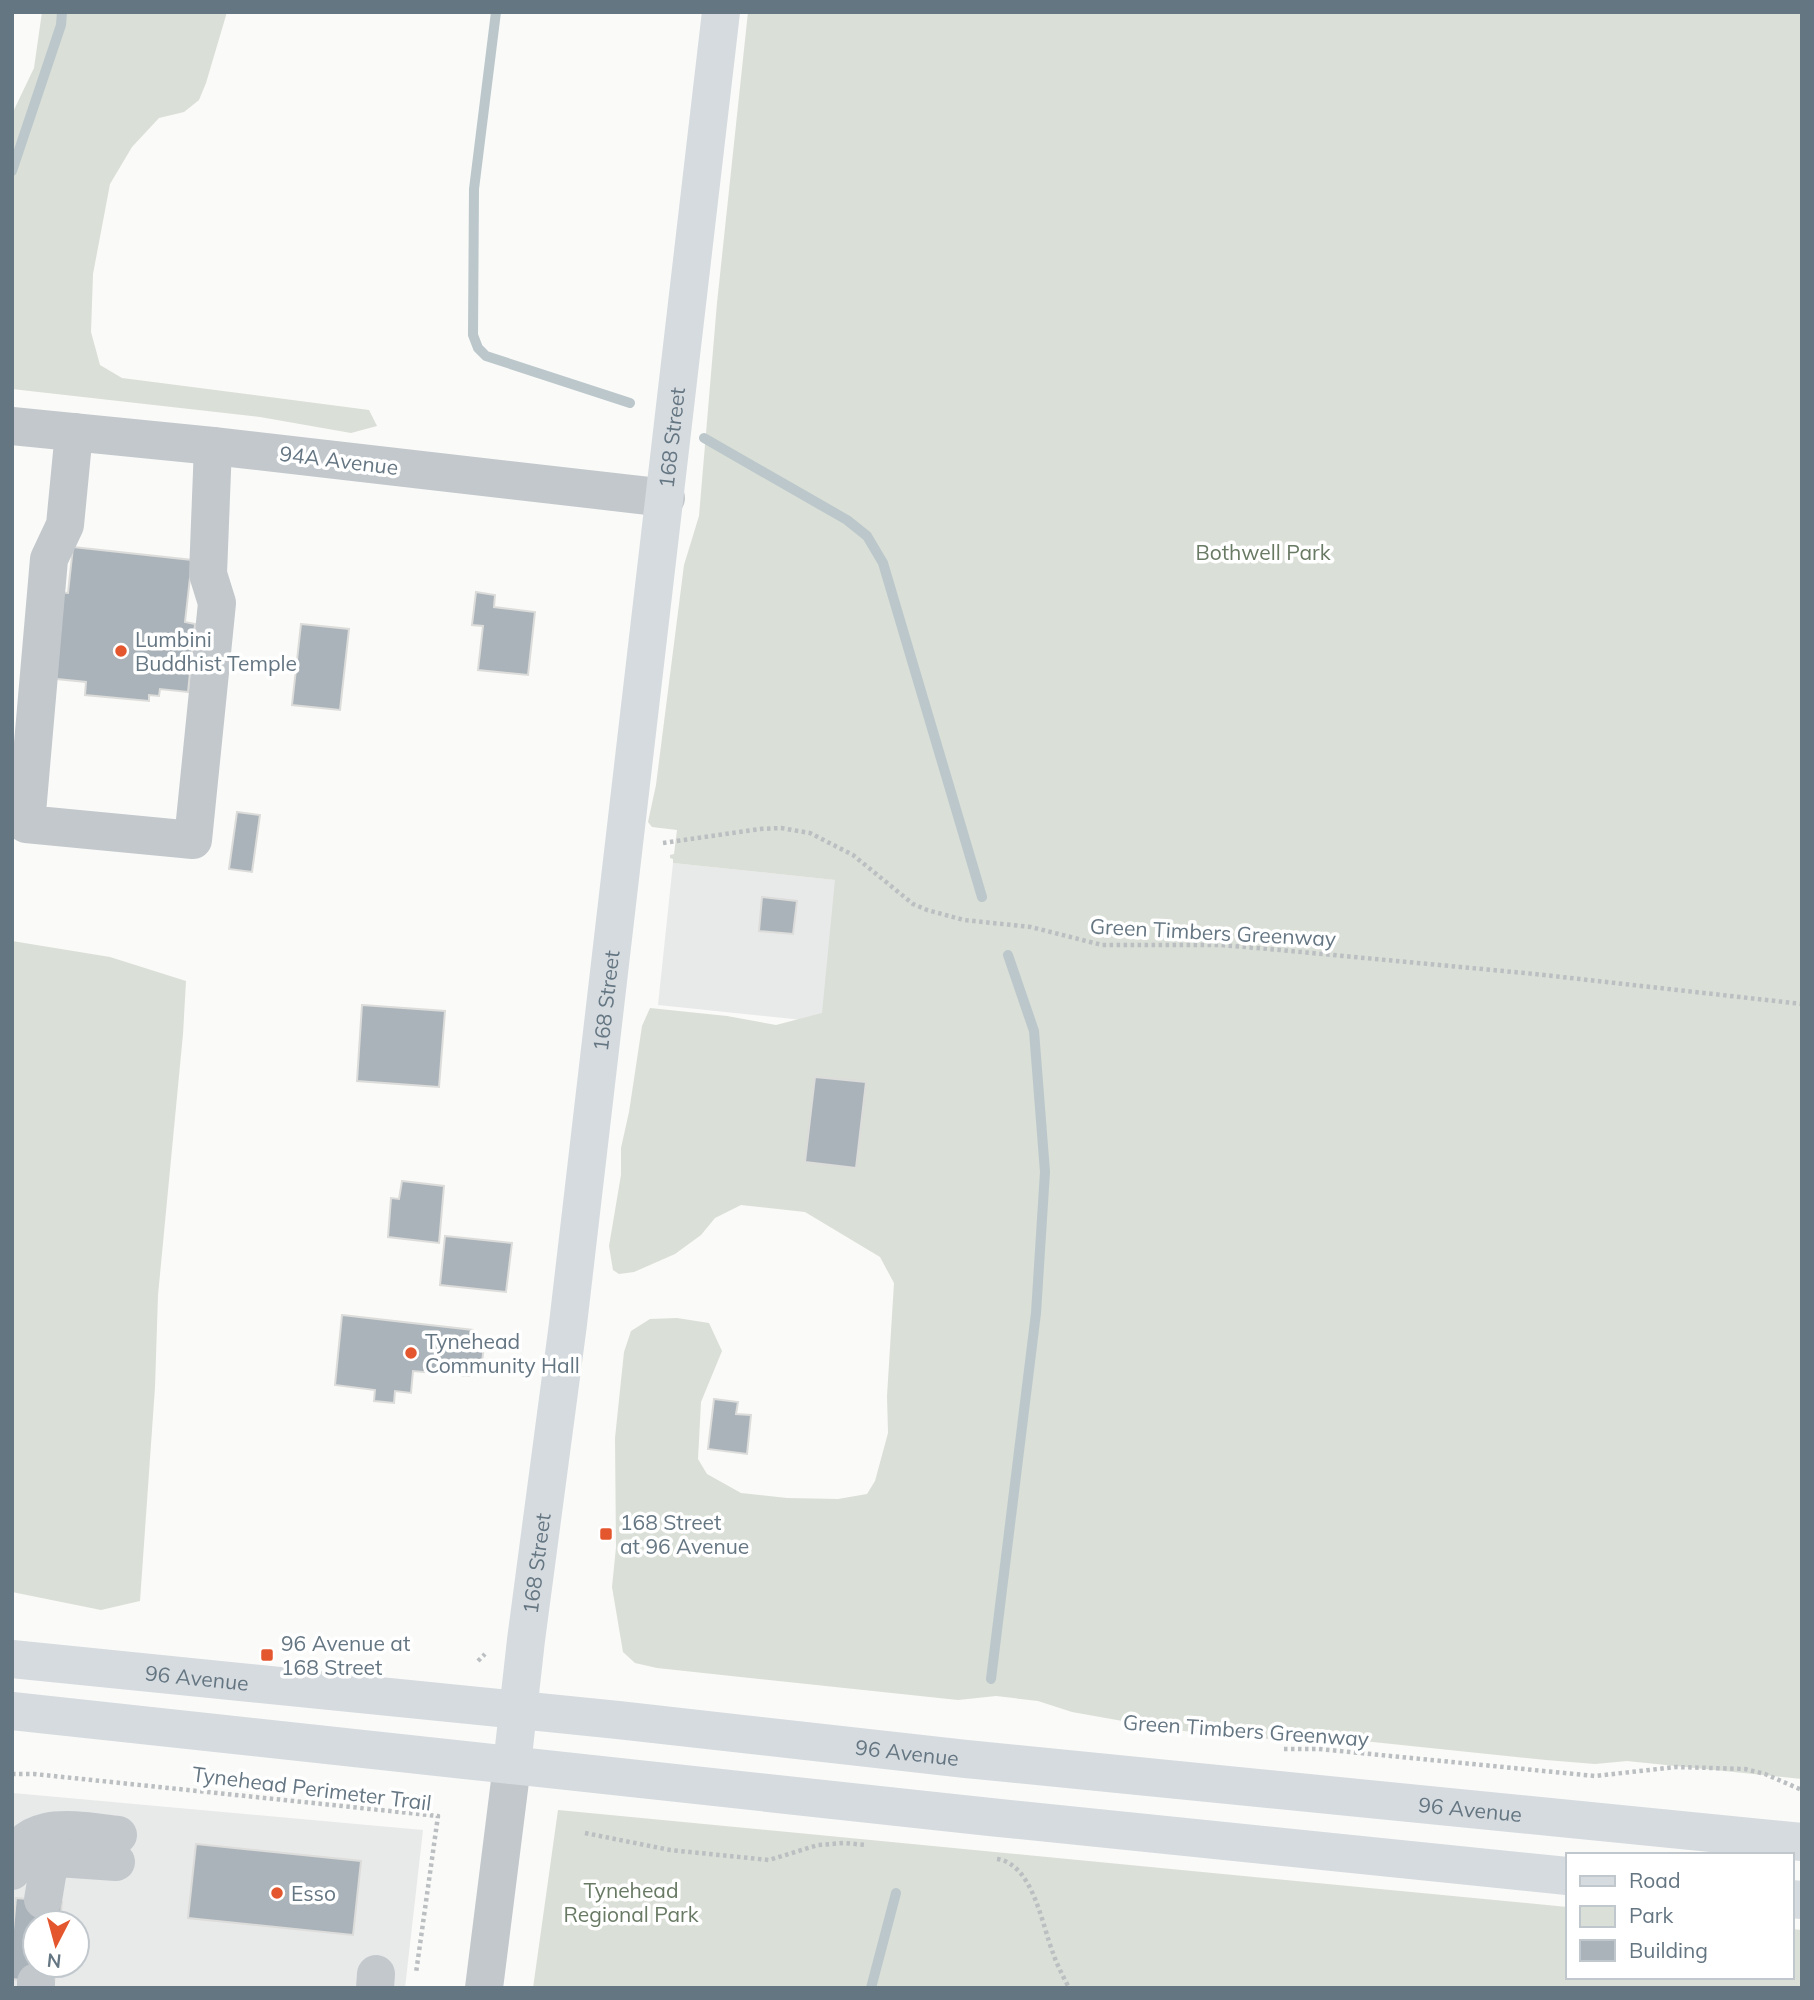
<svg xmlns="http://www.w3.org/2000/svg" width="1814" height="2000" viewBox="0 0 1814 2000" font-family="Mulish,sans-serif">
<style>
.built{fill:#e8e9e9;fill-rule:evenodd}
.green{fill:#dadfd7}
.lines{fill:none;stroke-linecap:round;stroke-linejoin:round}
.stream{stroke:#bbc7cb;stroke-width:10}
.building{fill:#aab3b9;stroke:#dcdcda;stroke-width:2}
.path{stroke:#bbbfc2;stroke-width:4.5;stroke-dasharray:3.5 3.5;stroke-linecap:butt}
.minor{stroke:#c3c8cc;stroke-width:38}
.major{stroke:#d6dbdf;stroke-width:38}
.poi-dot{fill:#e4572e;stroke:#fff;stroke-width:2.5}
.labels{text-anchor:middle;dominant-baseline:central;stroke-width:7;stroke-linejoin:round;paint-order:stroke}
.street-label{font-size:21px;fill:#657683;stroke:#fff}
.park-label{font-size:21px;fill:#687a64;stroke:#fff}
.poi-label{font-size:21px;fill:#657683;stroke:#fff;text-anchor:start}
</style>
<rect width="100%" height="100%" fill="#fafaf8"/>
<g class="built">
<path d="M 673,863 L 836,880 L 822,1022 L 658,1005 Z"/>
<path d="M 13,1793 L 423,1830 L 405,1988 L 12,1988 ZM 35,1923 L 77,1923 L 77,1965 L 35,1965 Z"/>
</g>
<g class="green">
<path d="M 42,12 L 227,12 L 206,83 L 199,100 L 184,112 L 159,118 L 132,147 L 110,184 L 93,274 L 91,332 L 100,365 L 122,378 L 369,410 L 377,426 L 351,433 L 260,417 L 12,389 L 12,114 L 34,68 Z"/>
<path d="M 748,12 L 1802,12 L 1802,1779 L 1627,1761 L 1595,1764 L 1546,1760 L 1325,1737 L 1279,1740 L 1173,1730 L 1072,1712 L 1038,1701 L 996,1696 L 958,1700 L 657,1668 L 635,1663 L 623,1652 L 612,1587 L 616,1547 L 615,1438 L 624,1352 L 631,1331 L 650,1319 L 677,1318 L 709,1323 L 722,1351 L 701,1402 L 698,1459 L 707,1474 L 741,1493 L 787,1498 L 838,1499 L 867,1494 L 875,1481 L 888,1433 L 887,1396 L 894,1283 L 880,1257 L 805,1212 L 741,1205 L 715,1218 L 701,1235 L 675,1254 L 634,1272 L 619,1274 L 613,1270 L 609,1246 L 621,1175 L 621,1148 L 629,1112 L 642,1026 L 650,1008 L 727,1016 L 776,1025 L 822,1013 L 835,880 L 673,863 L 673,859 L 670,858 L 670,855 L 674,854 L 677,830 L 652,827 L 648,822 L 656,785 L 684,565 L 699,516 L 717,303 Z"/>
<path d="M 12,941 L 110,957 L 186,981 L 183,1034 L 158,1295 L 155,1387 L 140,1601 L 101,1610 L 12,1592 Z"/>
<path d="M 558,1810 L 1567,1907 L 1567,1977 L 1791,1977 L 1791,1929 L 1802,1930 L 1802,1988 L 533,1988 Z"/>
</g>
<g class="lines">
<g class="stream">
<path d="M 496,12 L 474,189 L 473,335 L 478,348 L 486,356 L 630,403"/>
<path d="M 12,171 L 61,25 L 62,12"/>
<path d="M 704,438 L 847,520 L 867,536 L 883,563 L 982,897"/>
<path d="M 991,1679 L 1036,1313 L 1045,1172 L 1034,1031 L 1008,955"/>
<path d="M 871,1988 L 896,1893"/>
</g>
</g>
<g class="building">
<path d="M 73,547 L 192,560 L 185,622 L 195,624 L 188,692 L 160,689 L 159,696 L 149,695 L 149,701 L 85,695 L 86,682 L 47,678 L 56,592 L 68,593 Z"/>
<path d="M 476,592 L 495,595 L 494,607 L 535,612 L 528,675 L 478,670 L 483,626 L 472,625 Z"/>
<path d="M 301,624 L 349,629 L 340,710 L 292,705 Z"/>
<path d="M 237,812 L 260,815 L 252,872 L 229,869 Z"/>
<path d="M 762,897 L 797,901 L 793,934 L 759,931 Z"/>
<path d="M 362,1005 L 445,1011 L 439,1087 L 357,1081 Z"/>
<path d="M 815,1077 L 866,1082 L 856,1168 L 805,1162 Z"/>
<path d="M 402,1181 L 444,1186 L 439,1243 L 388,1237 L 391,1198 L 399,1199 Z"/>
<path d="M 445,1236 L 512,1243 L 506,1292 L 440,1285 Z"/>
<path d="M 342,1315 L 473,1330 L 471,1343 L 484,1344 L 482,1363 L 471,1362 L 469,1376 L 413,1371 L 411,1393 L 395,1391 L 394,1403 L 374,1401 L 375,1390 L 335,1385 Z"/>
<path d="M 714,1399 L 738,1402 L 736,1414 L 751,1415 L 747,1454 L 708,1449 Z"/>
<path d="M 196,1844 L 361,1861 L 353,1935 L 188,1918 Z"/>
<path d="M 16,1898 L 62,1902 L 60,1923 L 35,1923 L 35,1965 L 56,1965 L 54,1984 L 12,1979 L 12,1942 Z"/>
</g>
<g class="lines">
<g class="path">
<path d="M 663,843 L 760,829 L 781,828 L 810,833 L 853,855 L 913,904 L 927,910 L 964,920 L 1031,927 L 1102,945 L 1220,945 L 1269,949 L 1535,974 L 1802,1004"/>
<path d="M 478,1661 L 485,1654"/>
<path d="M 1284,1749 L 1319,1749 L 1595,1776 L 1676,1767 L 1745,1769 L 1765,1774 L 1802,1790"/>
<path d="M 12,1774 L 34,1774 L 438,1816 L 416,1973"/>
<path d="M 585,1833 L 670,1850 L 769,1860 L 818,1845 L 844,1843 L 866,1845"/>
<path d="M 997,1859 C 1033,1864 1042,1925 1053,1953 C 1057,1965 1063,1976 1069,1988"/>
</g>
<g class="minor">
<path d="M 12,426 L 213,446 L 666,498"/>
<path d="M 74,432 L 65,525 L 49,559 L 26,824 L 193,840 L 217,603 L 208,574 L 213,446"/>
<path d="M 12,1871 C 18,1816 80,1831 118,1835"/>
<path d="M 43,1900 L 48,1870 L 58,1858 L 116,1862"/>
<path d="M 36,1988 L 36,1982"/>
<path d="M 375,1988 L 376,1974"/>
<path d="M 484,1988 L 512,1765"/>
</g>
<g class="major">
<path id="s1" d="M 12,1659 L 618,1720 L 966,1759 L 1802,1842"/>
<path d="M 12,1711 L 990,1817 L 1567,1876"/>
<path id="s2" d="M 512,1765 L 526,1640 L 568,1324 L 721,12"/>
<path d="M 1791,1899 L 1802,1900"/>
</g>
</g>
<g class="poi-dot">
<circle cx="121" cy="651" r="7"/>
<circle cx="411" cy="1353" r="7"/>
<rect x="599" y="1527" width="14" height="14" rx="3.5"/>
<rect x="260" y="1648" width="14" height="14" rx="3.5"/>
<circle cx="277" cy="1893" r="7"/>
</g>
<g class="labels">
<g class="street-label">
<text stroke="none"><textPath href="#s2" startOffset="1337">168 Street</textPath></text>
<text transform="translate(339 460) rotate(7)">94A Avenue</text>
<text transform="translate(1213 932) rotate(3)">Green Timbers Greenway</text>
<text stroke="none"><textPath href="#s2" startOffset="770">168 Street</textPath></text>
<text stroke="none"><textPath href="#s2" startOffset="203">168 Street</textPath></text>
<text stroke="none"><textPath href="#s1" startOffset="186">96 Avenue</textPath></text>
<text transform="translate(1246 1730) rotate(4)">Green Timbers Greenway</text>
<text stroke="none"><textPath href="#s1" startOffset="900">96 Avenue</textPath></text>
<text transform="translate(312 1788) rotate(7)">Tynehead Perimeter Trail</text>
<text stroke="none"><textPath href="#s1" startOffset="1466">96 Avenue</textPath></text>
</g>
<g class="park-label">
<text x="1263" y="552">Bothwell Park</text>
<text x="631" y="1890">Tynehead<tspan x="631" dy="24">Regional Park</tspan></text>
</g>
<g class="poi-label">
<text x="135" y="639">Lumbini<tspan x="135" dy="24">Buddhist Temple</tspan></text>
<text x="425" y="1341">Tynehead<tspan x="425" dy="24">Community Hall</tspan></text>
<text x="620" y="1522">168 Street<tspan x="620" dy="24">at 96 Avenue</tspan></text>
<text x="281" y="1643">96 Avenue at<tspan x="281" dy="24">168 Street</tspan></text>
<text x="291" y="1893">Esso</text>
</g>
</g>
<rect width="1814" height="2000" fill="none" stroke="#657683" stroke-width="28"/>
<rect x="1566" y="1853" width="228" height="126" fill="#ffffff" stroke="#c1c8cd" stroke-width="2"/>
<rect x="1580" y="1876" width="35" height="10" fill="#d6dbdf" stroke="#c1c8cd" stroke-width="2"/>
<text x="1629" y="1888" font-size="21" fill="#657683">Road</text>
<rect x="1580" y="1906" width="35" height="21" fill="#dadfd7" stroke="#c1c8cd" stroke-width="2"/>
<text x="1629" y="1923" font-size="21" fill="#657683">Park</text>
<rect x="1580" y="1940" width="35" height="21" fill="#aab3b9" stroke="#c1c8cd" stroke-width="2"/>
<text x="1629" y="1958" font-size="21" fill="#657683">Building</text>
<g transform="translate(56 1944) rotate(186)"><circle r="33" fill="#ffffff" stroke="#c1c8cd" stroke-width="2"/>
<path d="M0-5L12 26L0 18L-12 26Z" fill="#e4572e"/>
<text y="-10" font-size="19" font-weight="bold" text-anchor="middle" fill="#657683">N</text>
</g>
</svg>
